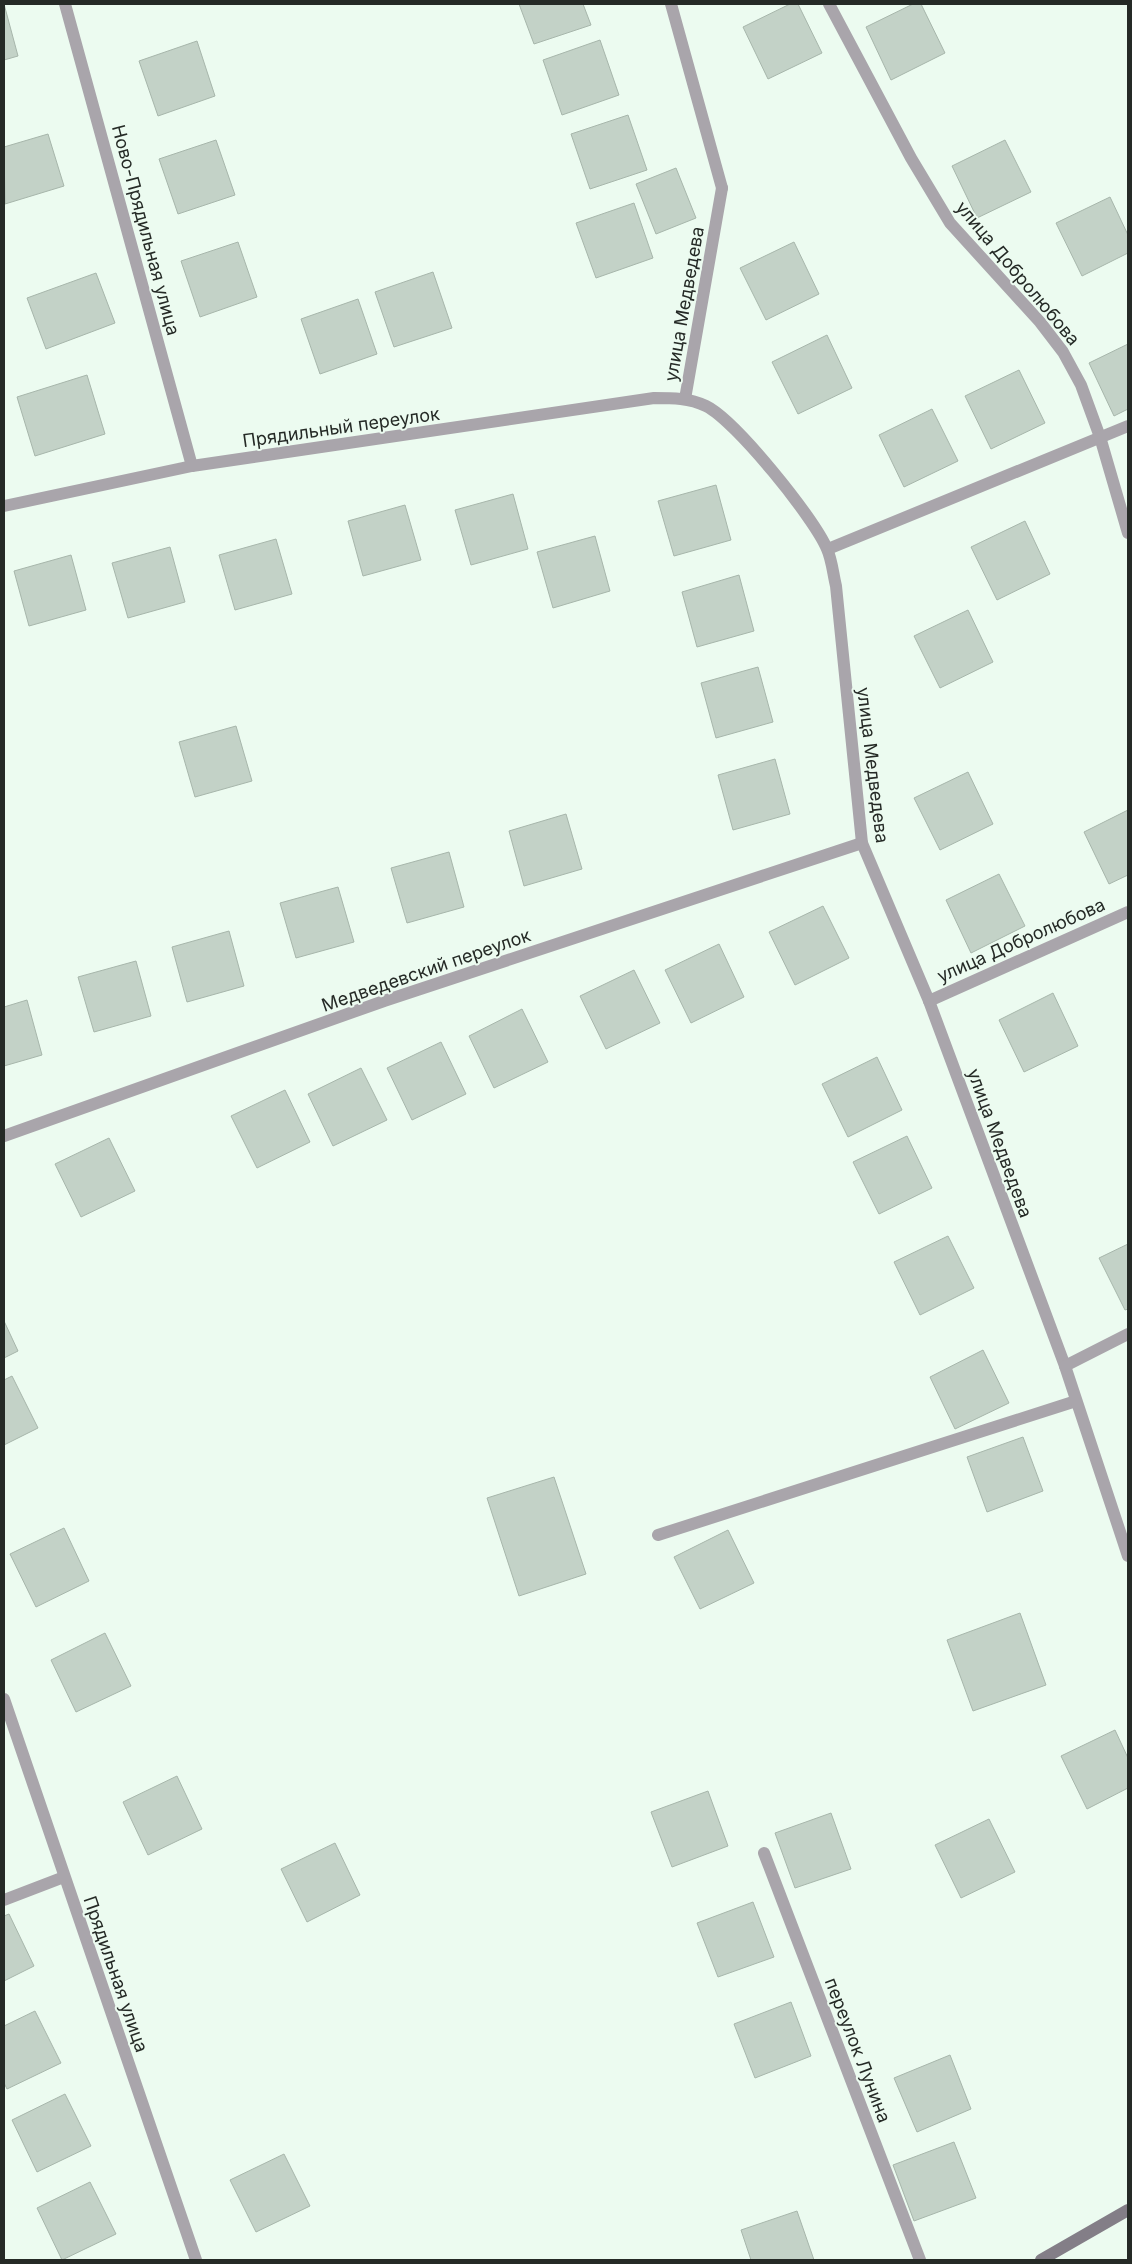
<svg xmlns="http://www.w3.org/2000/svg" width="1132" height="2264" viewBox="0 0 1132 2264" font-family="Inter,sans-serif">
<style>
.building{fill:#c3d2c7;stroke:#a7b6ab}
.lines{fill:none;stroke-linecap:round;stroke-linejoin:round}
.lane{stroke:#a9a5ab;stroke-width:12}
.street{stroke:#a9a5ab;stroke-width:12}
.secondary{stroke:#837e87;stroke-width:12}
.labels{text-anchor:middle;dominant-baseline:central;stroke-width:4;stroke-linejoin:round;paint-order:stroke}
.street-label{font-size:18px;fill:#252a26;stroke:#ecfbf0}
</style>
<rect width="100%" height="100%" fill="#ecfbf0"/>
<g class="building">
<path d="M 4,4 L 18,56 L 4,60 Z"/>
<path d="M 519,4 L 583,4 L 591,25 L 534,44 Z"/>
<path d="M 790,4 L 798,4 L 822,53 L 768,79 L 743,27 Z"/>
<path d="M 913,4 L 921,4 L 945,53 L 891,80 L 866,27 Z"/>
<path d="M 600,40 L 619,95 L 562,115 L 543,60 Z"/>
<path d="M 197,41 L 215,96 L 158,116 L 139,61 Z"/>
<path d="M 628,115 L 647,170 L 590,189 L 571,134 Z"/>
<path d="M 48,134 L 64,186 L 5,204 L 4,147 Z"/>
<path d="M 216,140 L 235,195 L 178,214 L 159,159 Z"/>
<path d="M 1005,140 L 1031,192 L 977,218 L 952,166 Z"/>
<path d="M 676,168 L 696,218 L 656,234 L 636,184 Z"/>
<path d="M 1110,197 L 1128,235 L 1128,253 L 1082,276 L 1056,223 Z"/>
<path d="M 634,203 L 653,258 L 596,278 L 576,223 Z"/>
<path d="M 238,242 L 257,297 L 200,317 L 181,261 Z"/>
<path d="M 794,242 L 819,294 L 766,320 L 740,268 Z"/>
<path d="M 433,272 L 452,328 L 394,347 L 375,292 Z"/>
<path d="M 96,273 L 115,323 L 46,349 L 27,298 Z"/>
<path d="M 358,299 L 377,354 L 320,374 L 301,319 Z"/>
<path d="M 827,335 L 852,388 L 798,414 L 772,362 Z"/>
<path d="M 1128,344 L 1128,409 L 1114,416 L 1089,363 Z"/>
<path d="M 1019,370 L 1045,423 L 991,449 L 965,396 Z"/>
<path d="M 87,375 L 105,434 L 35,456 L 17,397 Z"/>
<path d="M 932,409 L 958,461 L 904,487 L 879,435 Z"/>
<path d="M 716,485 L 731,540 L 674,556 L 658,501 Z"/>
<path d="M 513,494 L 528,549 L 471,565 L 455,510 Z"/>
<path d="M 405,505 L 421,560 L 363,576 L 348,521 Z"/>
<path d="M 1025,521 L 1050,574 L 997,600 L 971,547 Z"/>
<path d="M 595,536 L 610,591 L 553,608 L 537,552 Z"/>
<path d="M 276,539 L 292,594 L 235,610 L 219,555 Z"/>
<path d="M 170,547 L 185,602 L 128,618 L 112,563 Z"/>
<path d="M 71,555 L 86,610 L 29,626 L 14,571 Z"/>
<path d="M 739,575 L 754,631 L 697,647 L 682,592 Z"/>
<path d="M 968,610 L 993,662 L 940,688 L 914,636 Z"/>
<path d="M 758,667 L 773,722 L 716,738 L 701,683 Z"/>
<path d="M 236,726 L 252,781 L 195,797 L 179,742 Z"/>
<path d="M 775,759 L 790,814 L 733,830 L 718,775 Z"/>
<path d="M 968,772 L 993,824 L 940,850 L 914,798 Z"/>
<path d="M 1128,810 L 1128,875 L 1109,884 L 1084,832 Z"/>
<path d="M 566,814 L 582,869 L 524,886 L 509,831 Z"/>
<path d="M 449,852 L 464,907 L 407,923 L 391,868 Z"/>
<path d="M 999,874 L 1025,926 L 971,953 L 946,900 Z"/>
<path d="M 338,887 L 354,942 L 296,958 L 280,903 Z"/>
<path d="M 823,906 L 849,958 L 795,985 L 769,932 Z"/>
<path d="M 229,931 L 244,986 L 187,1002 L 172,947 Z"/>
<path d="M 719,944 L 744,997 L 691,1023 L 665,970 Z"/>
<path d="M 136,961 L 151,1016 L 94,1032 L 78,977 Z"/>
<path d="M 634,970 L 660,1023 L 606,1049 L 580,996 Z"/>
<path d="M 1053,993 L 1078,1046 L 1024,1072 L 999,1020 Z"/>
<path d="M 27,1000 L 42,1055 L 4,1066 L 4,1007 Z"/>
<path d="M 522,1009 L 548,1062 L 494,1088 L 469,1036 Z"/>
<path d="M 441,1042 L 466,1094 L 412,1120 L 387,1068 Z"/>
<path d="M 877,1057 L 902,1110 L 848,1137 L 822,1084 Z"/>
<path d="M 361,1068 L 387,1120 L 333,1146 L 308,1094 Z"/>
<path d="M 285,1090 L 310,1142 L 257,1168 L 231,1116 Z"/>
<path d="M 907,1136 L 932,1188 L 879,1214 L 853,1162 Z"/>
<path d="M 109,1138 L 135,1191 L 81,1217 L 55,1164 Z"/>
<path d="M 948,1236 L 974,1288 L 920,1315 L 894,1262 Z"/>
<path d="M 1128,1244 L 1128,1309 L 1125,1310 L 1099,1258 Z"/>
<path d="M 4,1321 L 18,1351 L 4,1358 Z"/>
<path d="M 983,1350 L 1009,1403 L 955,1429 L 930,1377 Z"/>
<path d="M 12,1376 L 38,1428 L 4,1445 L 4,1380 Z"/>
<path d="M 1023,1437 L 1043,1491 L 987,1512 L 967,1457 Z"/>
<path d="M 554,1477 L 586,1574 L 519,1596 L 487,1498 Z"/>
<path d="M 64,1528 L 89,1581 L 36,1607 L 10,1554 Z"/>
<path d="M 728,1530 L 754,1583 L 700,1609 L 674,1557 Z"/>
<path d="M 1020,1613 L 1046,1685 L 973,1711 L 947,1640 Z"/>
<path d="M 105,1633 L 131,1686 L 76,1712 L 51,1660 Z"/>
<path d="M 1115,1730 L 1128,1758 L 1128,1788 L 1087,1809 L 1061,1756 Z"/>
<path d="M 177,1776 L 202,1829 L 148,1855 L 123,1802 Z"/>
<path d="M 708,1791 L 728,1846 L 672,1867 L 651,1812 Z"/>
<path d="M 831,1813 L 851,1869 L 795,1888 L 775,1833 Z"/>
<path d="M 989,1819 L 1015,1872 L 961,1898 L 935,1845 Z"/>
<path d="M 335,1843 L 360,1895 L 307,1922 L 281,1869 Z"/>
<path d="M 753,1902 L 774,1957 L 718,1977 L 697,1923 Z"/>
<path d="M 9,1914 L 34,1966 L 4,1981 L 4,1916 Z"/>
<path d="M 791,2002 L 811,2056 L 755,2078 L 734,2024 Z"/>
<path d="M 35,2011 L 61,2063 L 7,2089 L 4,2083 L 4,2026 Z"/>
<path d="M 950,2055 L 971,2109 L 917,2132 L 894,2078 Z"/>
<path d="M 65,2094 L 91,2146 L 37,2172 L 12,2120 Z"/>
<path d="M 954,2142 L 976,2198 L 914,2221 L 893,2165 Z"/>
<path d="M 284,2154 L 310,2206 L 256,2232 L 230,2180 Z"/>
<path d="M 90,2182 L 116,2234 L 62,2260 L 37,2208 Z"/>
<path d="M 797,2211 L 814,2260 L 751,2260 L 741,2230 Z"/>
</g>
<g class="lines">
<g class="lane">
<path d="M 685,399 L 722,188"/>
<path d="M 658,1535 L 1076,1401"/>
<path d="M 764,1853 L 920,2260"/>
<path d="M 4,1900 L 64,1877"/>
</g>
<g class="street">
<path d="M 65,4 L 192,466"/>
<path d="M 671,4 L 722,188"/>
<path d="M 829,4 L 911,158 L 950,223 L 1040,322 L 1063,352 L 1081,385 L 1100,437 L 1128,533"/>
<path d="M 4,506 L 192,466 L 654,398 C 673,398 689,398 706,406 C 735,420 815,519 827,549 C 832,560 833,574 836,586 L 862,843 L 929,1001 L 1065,1366 L 1128,1556"/>
<path d="M 828,549 L 1128,426"/>
<path d="M 929,1001 L 1128,912"/>
<path d="M 4,1136 L 384,1001 L 862,843"/>
<path d="M 1065,1366 L 1128,1334"/>
<path d="M 4,1699 L 196,2260"/>
</g>
<path class="secondary" d="M 1041,2260 L 1128,2210"/>
</g>
<g class="labels">
<g class="street-label">
<text transform="translate(146 230) rotate(75)">Ново-Прядильная улица</text>
<text transform="translate(1018 273) rotate(50)">улица Добролюбова</text>
<text transform="translate(684 304) rotate(-80)">улица Медведева</text>
<text transform="translate(341 427) rotate(-8)">Прядильный переулок</text>
<text transform="translate(873 765) rotate(83)">улица Медведева</text>
<text transform="translate(1021 940) rotate(-24)">улица Добролюбова</text>
<text transform="translate(426 970) rotate(-19)">Медведевский переулок</text>
<text transform="translate(1000 1143) rotate(70)">улица Медведева</text>
<text transform="translate(116 1974) rotate(71)">Прядильная улица</text>
<text transform="translate(858 2050) rotate(69)">переулок Лунина</text>
</g>
</g>
<rect width="1132" height="2264" fill="none" stroke="#252a26" stroke-width="10"/>
</svg>
